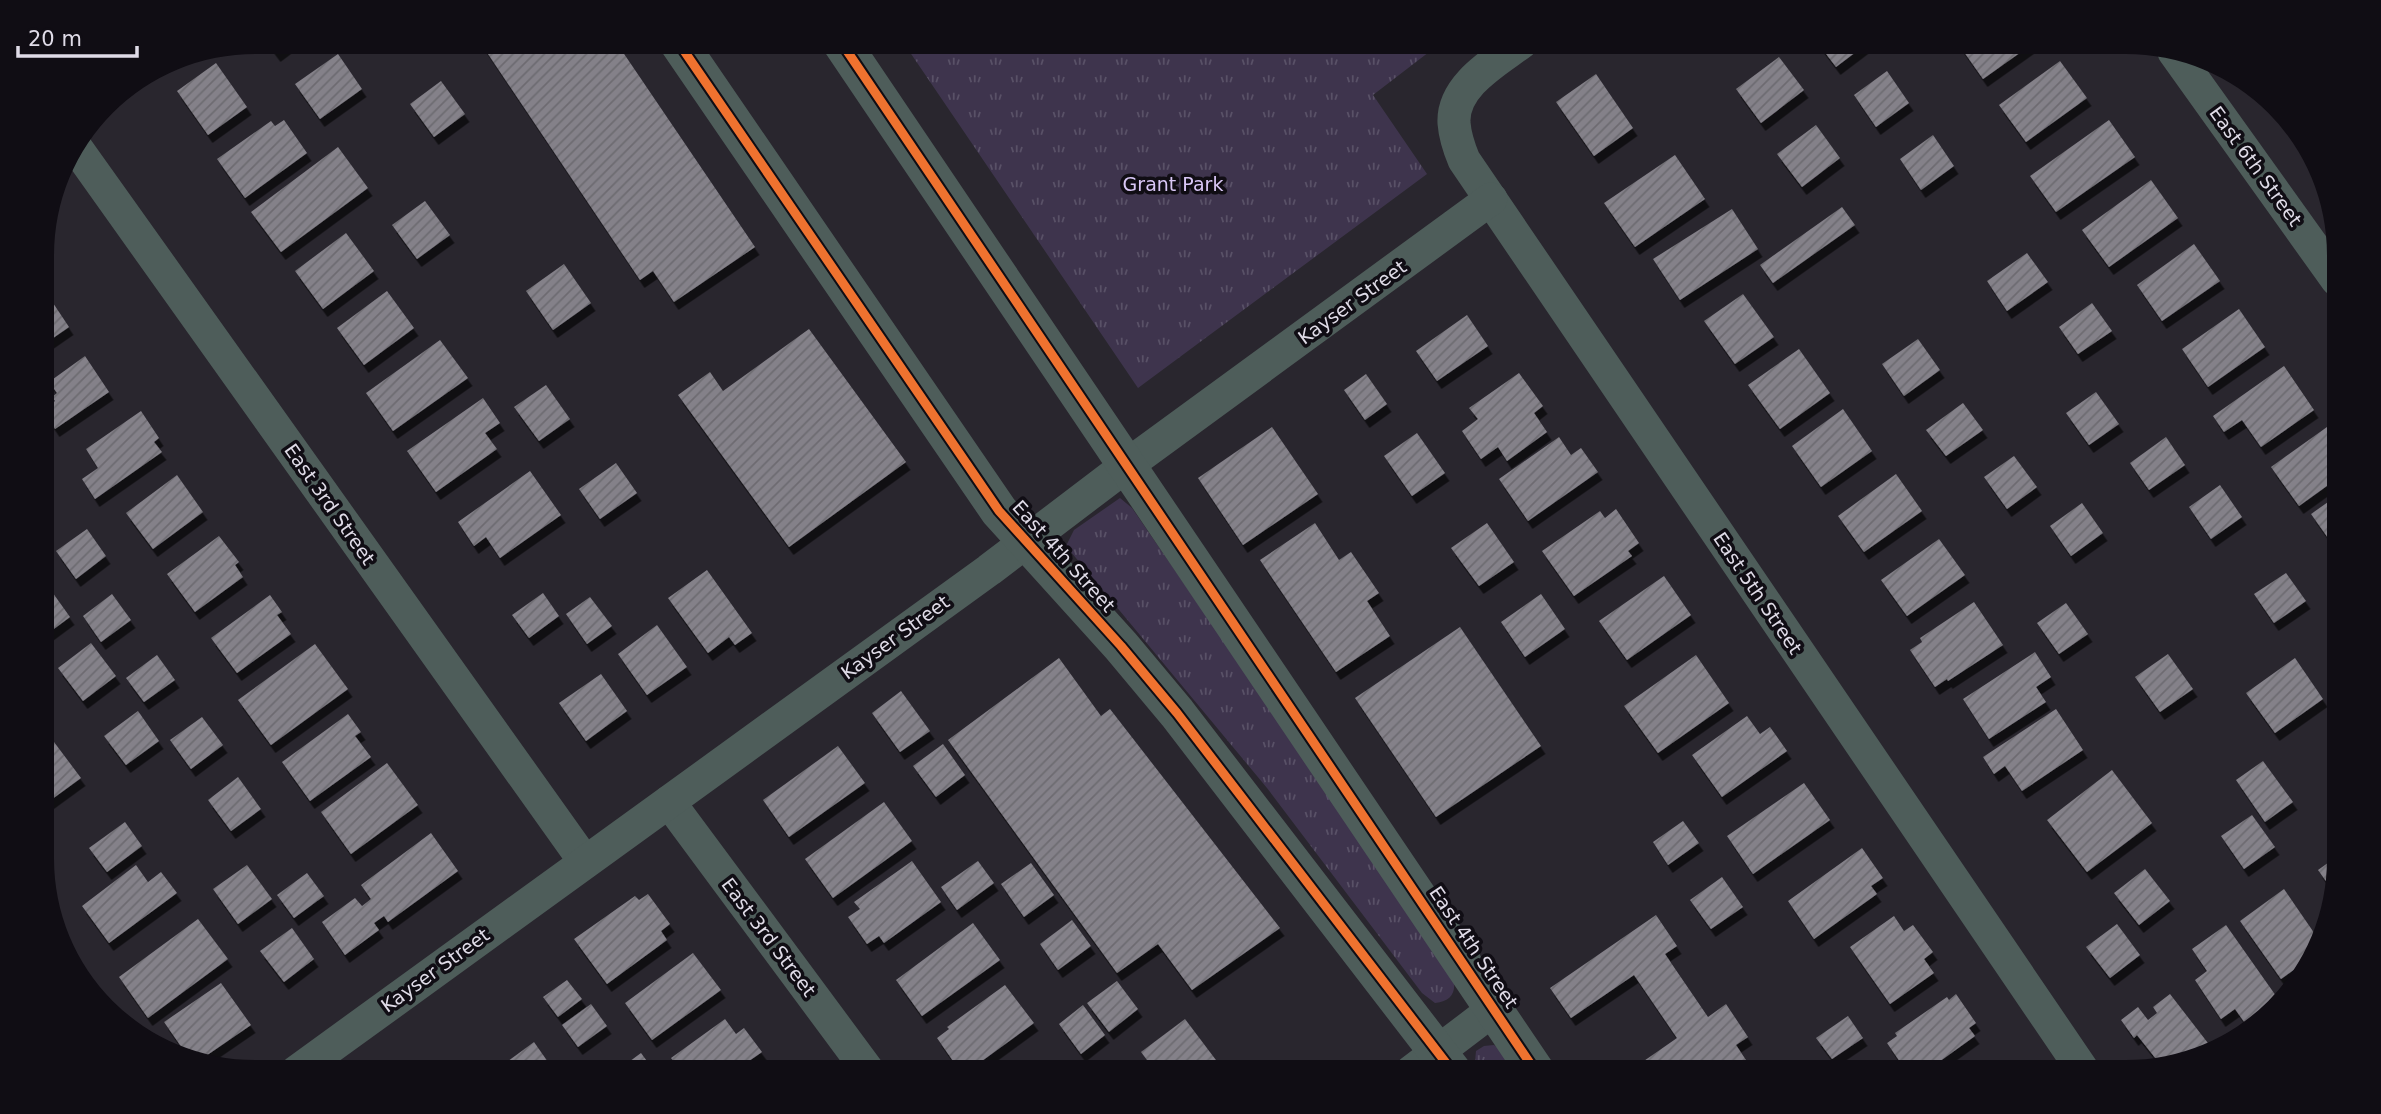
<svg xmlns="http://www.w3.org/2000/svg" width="2381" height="1114" viewBox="0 0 2381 1114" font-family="'DejaVu Sans',sans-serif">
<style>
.grass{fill:url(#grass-tufts)}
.building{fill:url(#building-hatch);filter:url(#shadow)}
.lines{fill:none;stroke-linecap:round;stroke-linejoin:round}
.minor{stroke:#4e5d5a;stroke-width:33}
.tertiary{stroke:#4e5d5a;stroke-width:38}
.cycleway-casing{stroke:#100d14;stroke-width:13}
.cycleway{stroke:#ef722f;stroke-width:9}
.labels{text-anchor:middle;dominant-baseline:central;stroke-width:7;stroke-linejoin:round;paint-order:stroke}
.street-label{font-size:19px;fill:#dfdbe7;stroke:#100d14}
.park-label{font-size:19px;fill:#d9c7f6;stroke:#100d14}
</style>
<defs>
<pattern id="grass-tufts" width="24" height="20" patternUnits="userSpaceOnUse" patternTransform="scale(1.75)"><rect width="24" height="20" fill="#3e344d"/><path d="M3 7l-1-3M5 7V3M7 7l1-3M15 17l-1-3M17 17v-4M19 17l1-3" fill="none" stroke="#595167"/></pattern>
<pattern id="building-hatch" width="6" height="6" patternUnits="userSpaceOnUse" patternTransform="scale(1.75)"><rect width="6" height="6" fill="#848189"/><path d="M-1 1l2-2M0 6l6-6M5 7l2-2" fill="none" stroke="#6d6b71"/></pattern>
<filter id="shadow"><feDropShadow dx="4.5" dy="8" stdDeviation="0" flood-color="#0009"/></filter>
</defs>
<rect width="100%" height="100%" fill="#29262e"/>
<g class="grass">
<path d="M 903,42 L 1442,42 L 1373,95 L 1427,174 L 1138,388 Z"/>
<path d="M 1120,498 L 1132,508 L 1450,971 C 1458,987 1455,1001 1435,1003 L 1422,993 L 1267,788 L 1066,546 L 1074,530 Z"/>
<path d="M 1494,1045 L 1502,1051 L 1516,1072 L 1481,1072 L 1475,1062 L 1476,1051 L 1484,1046 Z"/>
</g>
<g class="building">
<path d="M 267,42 L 292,42 L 276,54 Z"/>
<path d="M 480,42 L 616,42 L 755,247 L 674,302 L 653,271 L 640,280 Z"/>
<path d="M 1817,42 L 1869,42 L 1836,67 Z"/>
<path d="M 1957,42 L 2035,42 L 1983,79 Z"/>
<path d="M 338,54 L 362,89 L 320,119 L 295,84 Z"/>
<path d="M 1779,57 L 1804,90 L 1761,123 L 1736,89 Z"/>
<path d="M 2060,61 L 2087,98 L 2026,142 L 1999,105 Z"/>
<path d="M 216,63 L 247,107 L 208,135 L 177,91 Z"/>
<path d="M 1887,71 L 1909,103 L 1876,127 L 1854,95 Z"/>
<path d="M 1596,74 L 1633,128 L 1594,156 L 1556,102 Z"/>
<path d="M 441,81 L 465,114 L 434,137 L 410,104 Z"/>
<path d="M 284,120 L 307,153 L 245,198 L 217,159 L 271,121 L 275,126 Z"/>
<path d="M 2109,120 L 2135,157 L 2056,212 L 2030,176 Z"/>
<path d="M 1816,125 L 1840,158 L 1802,187 L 1777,154 Z"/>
<path d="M 1933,135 L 1954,166 L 1921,190 L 1900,159 Z"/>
<path d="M 338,147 L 368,188 L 281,252 L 251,212 Z"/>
<path d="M 1675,155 L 1705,199 L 1635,247 L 1604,203 Z"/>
<path d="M 2151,180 L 2178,218 L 2109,267 L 2082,230 Z"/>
<path d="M 425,201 L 450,235 L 417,259 L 392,225 Z"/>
<path d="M 1842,207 L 1855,225 L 1773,283 L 1760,265 Z"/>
<path d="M 1732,209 L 1758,249 L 1680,300 L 1653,259 Z"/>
<path d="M 346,233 L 374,271 L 323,309 L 295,271 Z"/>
<path d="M 2194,244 L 2220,281 L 2162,321 L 2137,285 Z"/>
<path d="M 2027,253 L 2048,282 L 2007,311 L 1987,281 Z"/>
<path d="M 564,264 L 591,303 L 553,330 L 526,291 Z"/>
<path d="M 43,288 L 69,327 L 43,345 Z"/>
<path d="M 387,291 L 414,328 L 364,365 L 337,328 Z"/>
<path d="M 1743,294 L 1774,337 L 1735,364 L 1704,321 Z"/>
<path d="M 2092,303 L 2112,331 L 2078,354 L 2059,327 Z"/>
<path d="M 2239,309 L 2265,347 L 2208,387 L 2182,349 Z"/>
<path d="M 1467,315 L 1488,346 L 1437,381 L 1416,351 Z"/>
<path d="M 809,329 L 906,462 L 789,547 L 678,395 L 710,372 L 723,391 Z"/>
<path d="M 1918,339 L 1940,370 L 1904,396 L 1882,364 Z"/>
<path d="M 440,340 L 468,378 L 393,431 L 366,393 Z"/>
<path d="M 1799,349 L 1830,393 L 1780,429 L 1748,385 Z"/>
<path d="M 85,356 L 109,392 L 55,429 L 43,411 L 55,401 L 52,397 L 57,393 L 49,382 Z"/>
<path d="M 2284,366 L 2314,410 L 2261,447 L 2242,420 L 2224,432 L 2213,416 Z"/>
<path d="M 1519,373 L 1543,406 L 1534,413 L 1547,432 L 1507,461 L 1498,447 L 1481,459 L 1462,431 L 1478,419 L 1469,408 Z"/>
<path d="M 1366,374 L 1387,404 L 1365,420 L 1344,390 Z"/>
<path d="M 546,385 L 570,419 L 539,441 L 514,407 Z"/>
<path d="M 2096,392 L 2119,424 L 2089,445 L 2066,413 Z"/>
<path d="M 483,398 L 500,423 L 485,433 L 497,449 L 436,492 L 407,451 Z"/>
<path d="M 1963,403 L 1983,430 L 1946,456 L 1926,430 Z"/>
<path d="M 1843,409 L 1872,451 L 1821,487 L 1792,446 Z"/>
<path d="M 141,411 L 159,438 L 154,442 L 162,452 L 95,499 L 82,479 L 98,468 L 86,449 Z"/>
<path d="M 1272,427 L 1318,494 L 1243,545 L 1198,478 Z"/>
<path d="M 2327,427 L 2338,443 L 2338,478 L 2299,506 L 2271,467 Z"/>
<path d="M 1417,433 L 1445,473 L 1412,496 L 1384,456 Z"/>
<path d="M 1559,437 L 1571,455 L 1581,448 L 1598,472 L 1528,521 L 1499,479 Z"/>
<path d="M 2166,437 L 2185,465 L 2149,490 L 2130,463 Z"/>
<path d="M 2014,456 L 2037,487 L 2007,509 L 1984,477 Z"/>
<path d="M 616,463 L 637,493 L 600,519 L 579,489 Z"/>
<path d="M 530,471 L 561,515 L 500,558 L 486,537 L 474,546 L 458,522 Z"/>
<path d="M 1896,474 L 1922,511 L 1864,552 L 1838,516 Z"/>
<path d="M 177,475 L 203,512 L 153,549 L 126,513 Z"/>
<path d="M 2220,485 L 2242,517 L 2211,539 L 2189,507 Z"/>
<path d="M 2338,495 L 2338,552 L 2311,514 Z"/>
<path d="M 2082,503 L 2103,533 L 2071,556 L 2050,526 Z"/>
<path d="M 1616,509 L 1639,543 L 1628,551 L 1632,556 L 1574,596 L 1542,551 L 1600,511 L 1605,518 Z"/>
<path d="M 1315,523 L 1339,560 L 1351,552 L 1379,593 L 1367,601 L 1390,636 L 1336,672 L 1260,560 Z"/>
<path d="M 1487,523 L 1514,562 L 1479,586 L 1451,548 Z"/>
<path d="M 87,529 L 106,556 L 76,579 L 56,551 Z"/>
<path d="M 219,536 L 239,562 L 235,565 L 243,577 L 195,612 L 167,574 Z"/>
<path d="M 1939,539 L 1965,575 L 1907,616 L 1881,580 Z"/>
<path d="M 707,570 L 752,633 L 735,645 L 729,637 L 708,653 L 668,598 Z"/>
<path d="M 2286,573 L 2306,601 L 2274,623 L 2254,594 Z"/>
<path d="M 1664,576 L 1691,615 L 1627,660 L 1599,621 Z"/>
<path d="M 50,589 L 70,617 L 43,637 L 43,594 Z"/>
<path d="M 543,593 L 559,616 L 529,638 L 512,615 Z"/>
<path d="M 112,594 L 131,620 L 101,642 L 83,616 Z"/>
<path d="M 1541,594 L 1565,629 L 1525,657 L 1501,622 Z"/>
<path d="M 270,595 L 282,612 L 277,615 L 291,634 L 237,673 L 211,638 Z"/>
<path d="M 590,597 L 612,626 L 587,644 L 566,614 Z"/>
<path d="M 1974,602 L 2003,645 L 1948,681 L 1947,679 L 1935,687 L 1910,650 L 1922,642 L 1920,638 Z"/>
<path d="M 2066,603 L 2088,634 L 2059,654 L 2037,623 Z"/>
<path d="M 657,625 L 687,667 L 647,695 L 618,654 Z"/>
<path d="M 1460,627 L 1541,746 L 1436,817 L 1355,698 Z"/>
<path d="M 91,643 L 116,676 L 83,701 L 58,668 Z"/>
<path d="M 315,644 L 348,689 L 271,745 L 238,700 Z"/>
<path d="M 2035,652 L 2051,677 L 2036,687 L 2046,702 L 1989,739 L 1963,699 Z"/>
<path d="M 2168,654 L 2193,689 L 2160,712 L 2135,677 Z"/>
<path d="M 157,655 L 175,680 L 144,702 L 126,678 Z"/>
<path d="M 1696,655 L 1729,703 L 1658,753 L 1624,706 Z"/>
<path d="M 1059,658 L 1101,716 L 1110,709 L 1280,928 L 1192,990 L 1158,944 L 1117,973 L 948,740 Z"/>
<path d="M 2295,658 L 2323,699 L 2275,733 L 2246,693 Z"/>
<path d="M 601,674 L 627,711 L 586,741 L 559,703 Z"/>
<path d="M 901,691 L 930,731 L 900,752 L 872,713 Z"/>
<path d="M 2056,709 L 2083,750 L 2022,791 L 2005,766 L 1994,774 L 1983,757 Z"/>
<path d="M 138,711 L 159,741 L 126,765 L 104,736 Z"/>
<path d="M 348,714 L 361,732 L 355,736 L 371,757 L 310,801 L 282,762 Z"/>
<path d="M 1747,716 L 1760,734 L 1770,727 L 1787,751 L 1722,797 L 1692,755 Z"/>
<path d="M 202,717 L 223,745 L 191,769 L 170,740 Z"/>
<path d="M 48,734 L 81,778 L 44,805 L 44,737 Z"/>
<path d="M 943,744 L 965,775 L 936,797 L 913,766 Z"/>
<path d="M 838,746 L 865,783 L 789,837 L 763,800 Z"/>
<path d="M 2263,761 L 2293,802 L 2265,822 L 2236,780 Z"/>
<path d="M 387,763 L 418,805 L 351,854 L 321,812 Z"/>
<path d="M 2112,770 L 2152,823 L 2087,872 L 2047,820 Z"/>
<path d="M 238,777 L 261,809 L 231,831 L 208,800 Z"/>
<path d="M 1804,783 L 1830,820 L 1753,874 L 1727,836 Z"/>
<path d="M 884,802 L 912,841 L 833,898 L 805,859 Z"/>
<path d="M 2252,815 L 2275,847 L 2244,869 L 2221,836 Z"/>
<path d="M 1683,821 L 1699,843 L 1668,865 L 1653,842 Z"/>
<path d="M 125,822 L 142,846 L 107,872 L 89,848 Z"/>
<path d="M 431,833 L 458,871 L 388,922 L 384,916 L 374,923 L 379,930 L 345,955 L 322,922 L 355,898 L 362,906 L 371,899 L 361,885 Z"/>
<path d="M 1862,848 L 1883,878 L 1871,886 L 1877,894 L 1814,939 L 1788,901 Z"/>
<path d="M 2339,855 L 2339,859 L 2333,891 L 2318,870 Z"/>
<path d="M 912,861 L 941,902 L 884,943 L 879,936 L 867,944 L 848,917 L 860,909 L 854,902 Z"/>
<path d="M 978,861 L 994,883 L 957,910 L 941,887 Z"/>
<path d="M 1031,863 L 1054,895 L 1024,917 L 1001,884 Z"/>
<path d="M 136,865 L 148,882 L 161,872 L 177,893 L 109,943 L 82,906 Z"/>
<path d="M 247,865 L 272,899 L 238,924 L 213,889 Z"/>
<path d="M 2145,869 L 2170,901 L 2139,925 L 2114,893 Z"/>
<path d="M 307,873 L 324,896 L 294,918 L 277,895 Z"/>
<path d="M 1722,877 L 1743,907 L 1711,929 L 1690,900 Z"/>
<path d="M 2284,889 L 2321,943 L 2313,956 L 2281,979 L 2240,921 Z"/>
<path d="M 648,894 L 670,924 L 661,931 L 667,940 L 607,984 L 574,939 L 635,896 L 639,900 Z"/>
<path d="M 1656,915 L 1677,946 L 1665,954 L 1708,1017 L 1726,1004 L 1748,1037 L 1736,1045 L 1754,1072 L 1628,1072 L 1677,1038 L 1634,975 L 1571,1018 L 1550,988 Z"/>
<path d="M 1894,916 L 1904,931 L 1913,925 L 1933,952 L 1924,959 L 1934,973 L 1890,1004 L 1850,947 Z"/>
<path d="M 198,919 L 228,959 L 148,1018 L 119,977 Z"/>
<path d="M 1072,920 L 1091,946 L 1058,970 L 1040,944 Z"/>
<path d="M 973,923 L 1000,960 L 922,1016 L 896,980 Z"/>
<path d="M 2117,924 L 2140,955 L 2110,978 L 2086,947 Z"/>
<path d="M 2226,925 L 2281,1003 L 2247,1026 L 2235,1009 L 2221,1019 L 2195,980 L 2207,971 L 2192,949 Z"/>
<path d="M 292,928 L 314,959 L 284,982 L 260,951 Z"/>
<path d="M 693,953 L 721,990 L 652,1040 L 625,1003 Z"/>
<path d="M 567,980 L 582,999 L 558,1017 L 543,997 Z"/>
<path d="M 1117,981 L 1138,1009 L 1109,1032 L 1087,1003 Z"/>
<path d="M 221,983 L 251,1025 L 200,1060 L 194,1051 L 187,1055 L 164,1022 Z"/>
<path d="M 1005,985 L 1034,1023 L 975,1066 L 972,1062 L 960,1071 L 937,1038 L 949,1029 L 947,1027 Z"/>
<path d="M 1956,994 L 1976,1023 L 1969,1028 L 1975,1036 L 1925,1072 L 1922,1072 L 1917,1064 L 1907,1072 L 1887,1043 L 1897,1036 L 1895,1033 L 1947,997 L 1949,1000 Z"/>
<path d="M 2170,994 L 2211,1047 L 2160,1064 L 2137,1035 L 2134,1038 L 2121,1020 L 2138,1007 L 2148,1020 L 2157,1013 L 2153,1007 Z"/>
<path d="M 591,1004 L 607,1026 L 578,1047 L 562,1025 Z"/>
<path d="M 1083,1005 L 1105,1035 L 1081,1054 L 1059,1024 Z"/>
<path d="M 1848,1016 L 1863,1038 L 1832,1059 L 1816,1038 Z"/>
<path d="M 725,1019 L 736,1034 L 744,1028 L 762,1052 L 733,1072 L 681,1072 L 671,1058 Z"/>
<path d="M 1185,1019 L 1225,1072 L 1156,1072 L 1141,1052 Z"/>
<path d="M 534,1042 L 555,1072 L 493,1072 Z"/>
<path d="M 641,1053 L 655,1072 L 615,1072 Z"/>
<path d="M 1979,1061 L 1987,1072 L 1964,1072 Z"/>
</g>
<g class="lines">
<g class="minor">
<path d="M 1522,42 C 1497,61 1452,85 1454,123 C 1455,136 1459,148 1464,160 L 2084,1072"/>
<path d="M 2174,52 L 2337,280"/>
<path d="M 75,146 L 585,862"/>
<path d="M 669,802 L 869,1072"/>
<path d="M 296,1072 L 989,570 L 1126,466 L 1491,199"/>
<path d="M 1411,1072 L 1494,1009"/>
</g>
<g class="tertiary">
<path d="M 678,42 L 999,511 L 1121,646 L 1177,713 L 1453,1072"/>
<path d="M 841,42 L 1536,1072"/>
</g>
<g class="cycleway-casing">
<g id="cycleway">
<path d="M 678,42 L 999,511 L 1121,646 L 1177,713 L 1453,1072"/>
<path d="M 841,42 L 1536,1072"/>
</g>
</g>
<use href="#cycleway" class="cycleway"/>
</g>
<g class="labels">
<g class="street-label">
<text transform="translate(2256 166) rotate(54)">East 6th Street</text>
<text transform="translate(1352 302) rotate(-36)">Kayser Street</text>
<text transform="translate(330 504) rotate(55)">East 3rd Street</text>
<text transform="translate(1064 556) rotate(48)">East 4th Street</text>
<text transform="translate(1758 593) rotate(56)">East 5th Street</text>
<text transform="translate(895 637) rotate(-36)">Kayser Street</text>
<text transform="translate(769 937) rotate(53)">East 3rd Street</text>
<text transform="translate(1474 947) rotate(56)">East 4th Street</text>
<text transform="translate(435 970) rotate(-36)">Kayser Street</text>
</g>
<g class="park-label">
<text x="1173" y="184">Grant Park</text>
</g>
</g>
<path d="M0 0H2381V1114H0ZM255 54H2126A201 201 0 0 1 2327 255V859A201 201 0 0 1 2126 1060H255A201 201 0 0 1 54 859V255A201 201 0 0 1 255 54Z" fill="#100d14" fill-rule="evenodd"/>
<path d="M18 46v10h119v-10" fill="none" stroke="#dfdbe7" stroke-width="3.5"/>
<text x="28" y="46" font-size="21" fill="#dfdbe7" stroke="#100d14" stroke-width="5" paint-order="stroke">20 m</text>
</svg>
